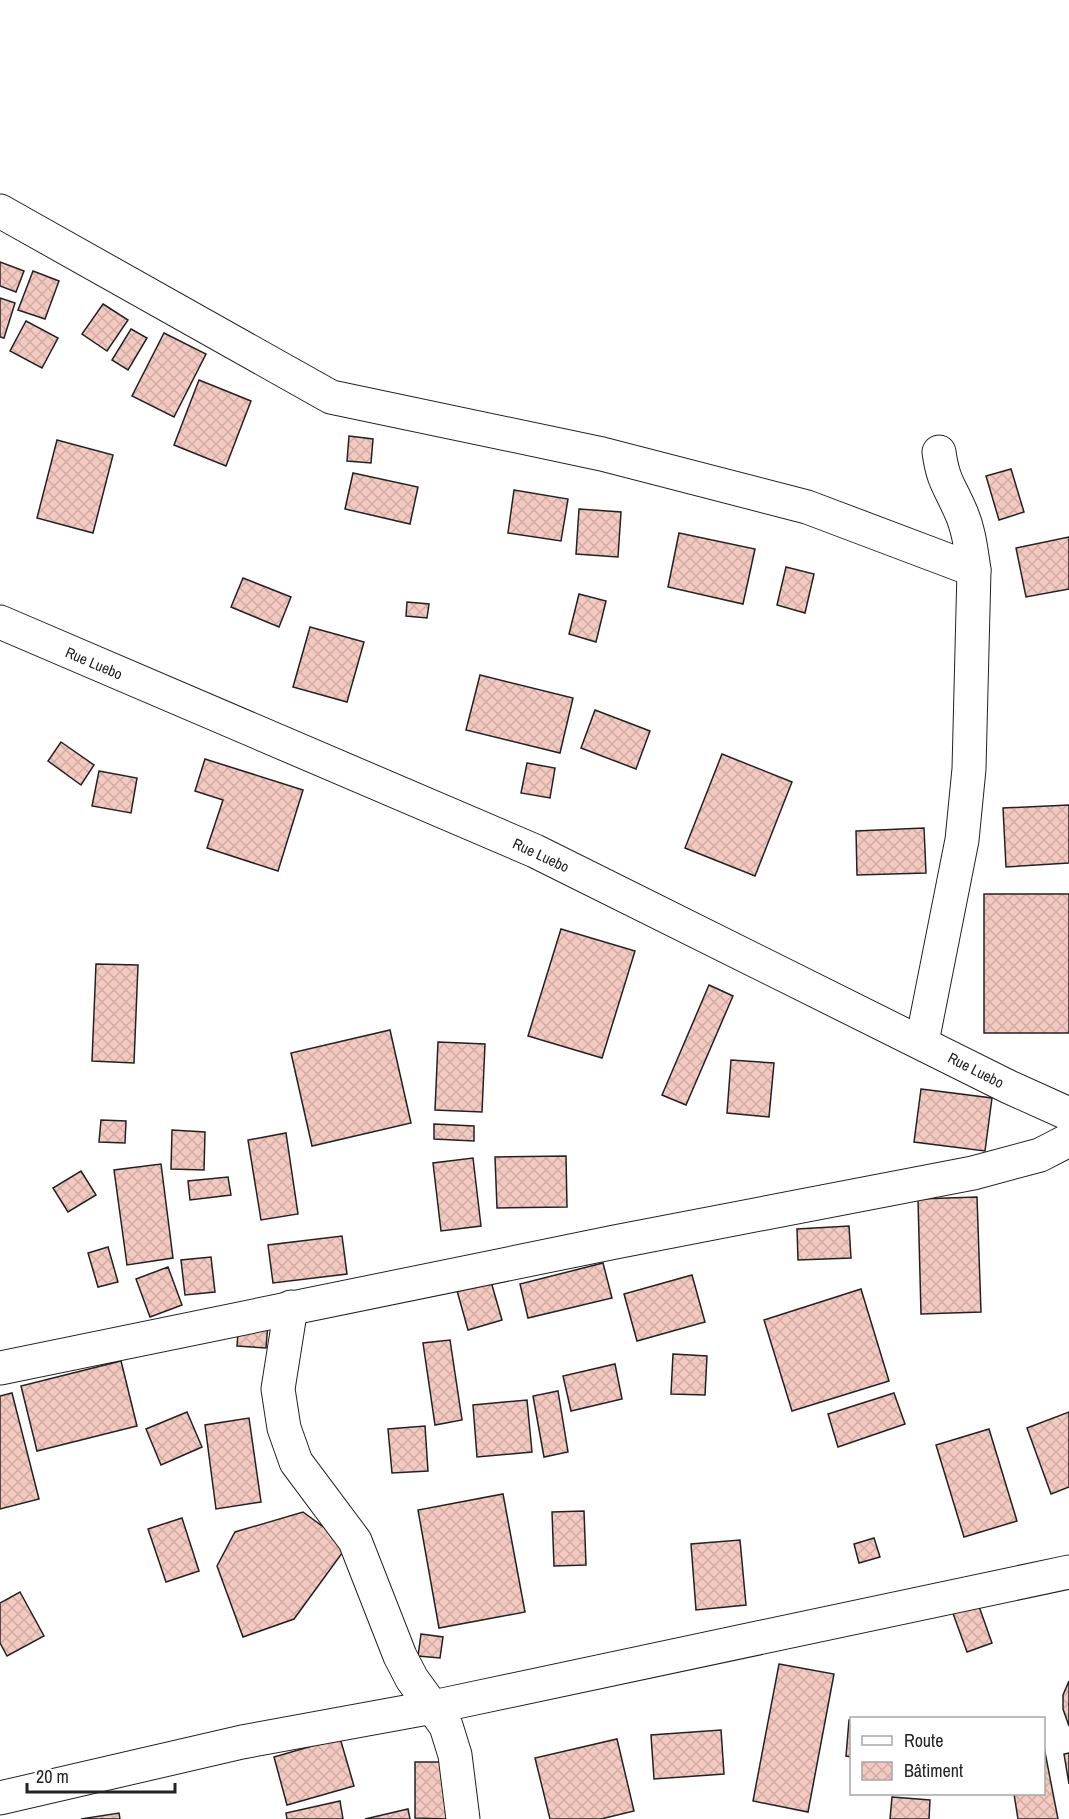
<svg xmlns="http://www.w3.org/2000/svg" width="1069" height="1819" viewBox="0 0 1069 1819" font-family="'Archivo Narrow',sans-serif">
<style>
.building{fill:url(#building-cross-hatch);stroke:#222;stroke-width:1.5}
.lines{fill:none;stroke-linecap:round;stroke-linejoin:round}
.minor-casing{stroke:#222;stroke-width:35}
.minor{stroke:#fff;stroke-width:33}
.labels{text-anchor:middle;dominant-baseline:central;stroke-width:4.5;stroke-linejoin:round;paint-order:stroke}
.street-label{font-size:15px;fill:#222;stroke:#fff}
</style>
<defs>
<pattern id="building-cross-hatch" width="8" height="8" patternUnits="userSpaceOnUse" patternTransform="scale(1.5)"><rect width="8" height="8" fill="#f3c9c0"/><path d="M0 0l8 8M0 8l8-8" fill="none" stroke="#d0aca5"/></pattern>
</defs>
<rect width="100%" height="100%" fill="#fff"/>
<g class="building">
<path d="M 0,262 L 24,271 L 16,292 L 0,286 Z"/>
<path d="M 33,271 L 59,281 L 45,319 L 18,310 Z"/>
<path d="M 0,298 L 15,303 L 4,338 L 0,337 Z"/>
<path d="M 103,304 L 128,320 L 107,351 L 82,334 Z"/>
<path d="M 26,321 L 58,338 L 42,368 L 10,351 Z"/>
<path d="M 131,329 L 147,338 L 128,370 L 112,360 Z"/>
<path d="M 164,333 L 206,354 L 174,417 L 132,396 Z"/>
<path d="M 199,380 L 251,401 L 226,466 L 174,445 Z"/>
<path d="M 349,436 L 373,439 L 371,463 L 347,461 Z"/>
<path d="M 57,440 L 113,455 L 93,533 L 37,518 Z"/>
<path d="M 1011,469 L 1024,512 L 999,520 L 986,476 Z"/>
<path d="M 353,473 L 418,487 L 410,524 L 345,509 Z"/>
<path d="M 514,490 L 568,499 L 561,541 L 508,533 Z"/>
<path d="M 579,509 L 621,512 L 618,557 L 576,554 Z"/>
<path d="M 679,533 L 755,549 L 743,604 L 668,587 Z"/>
<path d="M 1069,537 L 1069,589 L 1026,597 L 1016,548 Z"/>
<path d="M 786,567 L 814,574 L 805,613 L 777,605 Z"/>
<path d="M 243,578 L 291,597 L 279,627 L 231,607 Z"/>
<path d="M 579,594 L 606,601 L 596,642 L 569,634 Z"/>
<path d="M 407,602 L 429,604 L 427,618 L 406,616 Z"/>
<path d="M 310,627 L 364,642 L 347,702 L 293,687 Z"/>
<path d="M 480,675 L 573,698 L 560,753 L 466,730 Z"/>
<path d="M 595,710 L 650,731 L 636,769 L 581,748 Z"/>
<path d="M 61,742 L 94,765 L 81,785 L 48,761 Z"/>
<path d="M 722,754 L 792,782 L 755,876 L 685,848 Z"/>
<path d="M 205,759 L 303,790 L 278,871 L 207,848 L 223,800 L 195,791 Z"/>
<path d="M 527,763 L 555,768 L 550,798 L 521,793 Z"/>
<path d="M 99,771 L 137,778 L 131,813 L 92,806 Z"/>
<path d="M 1069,805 L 1069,863 L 1006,867 L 1003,808 Z"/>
<path d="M 924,828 L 926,873 L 857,875 L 856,831 Z"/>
<rect x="984" y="894" width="85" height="139"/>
<path d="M 561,929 L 635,951 L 602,1058 L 528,1036 Z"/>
<path d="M 96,964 L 138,965 L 134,1063 L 92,1061 Z"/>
<path d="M 709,985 L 733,996 L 686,1105 L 662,1095 Z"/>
<path d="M 390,1030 L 411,1123 L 312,1146 L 291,1053 Z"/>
<path d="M 438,1042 L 485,1044 L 482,1112 L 435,1110 Z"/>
<path d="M 731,1060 L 774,1063 L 769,1117 L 727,1113 Z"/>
<path d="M 921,1089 L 992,1098 L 985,1151 L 914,1142 Z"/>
<path d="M 101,1120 L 126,1121 L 125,1143 L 99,1142 Z"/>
<path d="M 434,1124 L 474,1126 L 474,1141 L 434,1139 Z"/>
<path d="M 172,1130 L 205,1132 L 204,1170 L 171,1169 Z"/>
<path d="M 286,1133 L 298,1214 L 261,1220 L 248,1140 Z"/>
<path d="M 566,1156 L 567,1207 L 497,1208 L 495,1157 Z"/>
<path d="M 473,1158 L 481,1226 L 441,1231 L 433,1163 Z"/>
<path d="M 161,1164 L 173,1258 L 127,1265 L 114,1170 Z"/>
<path d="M 81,1171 L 96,1195 L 68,1212 L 53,1188 Z"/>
<path d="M 228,1177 L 231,1195 L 190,1200 L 188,1181 Z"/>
<path d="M 977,1197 L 981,1312 L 921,1314 L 918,1199 Z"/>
<path d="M 849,1226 L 851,1258 L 798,1260 L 797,1229 Z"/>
<path d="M 342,1236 L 347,1274 L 273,1283 L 268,1245 Z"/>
<path d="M 108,1247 L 118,1282 L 98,1287 L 88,1253 Z"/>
<path d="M 211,1257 L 215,1292 L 185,1295 L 181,1260 Z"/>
<path d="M 603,1263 L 612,1298 L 528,1318 L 520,1284 Z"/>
<path d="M 168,1267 L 182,1305 L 150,1317 L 136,1279 Z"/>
<path d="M 692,1275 L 705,1322 L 637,1341 L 624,1294 Z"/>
<path d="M 490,1278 L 502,1320 L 468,1330 L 456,1287 Z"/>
<path d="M 861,1289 L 889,1381 L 792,1411 L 764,1320 Z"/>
<path d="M 239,1320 L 268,1323 L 266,1348 L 237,1346 Z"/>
<path d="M 450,1340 L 462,1420 L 435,1425 L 423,1343 Z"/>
<path d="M 673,1354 L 707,1356 L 705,1395 L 671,1394 Z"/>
<path d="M 121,1361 L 137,1426 L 37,1451 L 21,1386 Z"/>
<path d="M 615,1364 L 622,1399 L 571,1411 L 563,1376 Z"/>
<path d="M 558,1391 L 568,1452 L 544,1457 L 533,1396 Z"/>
<path d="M 12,1393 L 39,1499 L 0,1509 L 0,1396 Z"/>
<path d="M 894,1393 L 905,1424 L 838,1447 L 828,1414 Z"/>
<path d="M 527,1400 L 532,1452 L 477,1457 L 473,1405 Z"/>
<path d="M 187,1412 L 202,1447 L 161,1465 L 146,1429 Z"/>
<path d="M 1069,1412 L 1069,1487 L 1051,1494 L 1027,1428 Z"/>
<path d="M 249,1418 L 261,1502 L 216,1509 L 205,1425 Z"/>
<path d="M 425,1426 L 428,1471 L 392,1473 L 388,1429 Z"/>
<path d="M 989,1429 L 1017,1521 L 964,1537 L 936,1445 Z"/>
<path d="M 503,1494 L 525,1612 L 439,1628 L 418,1510 Z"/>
<path d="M 584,1511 L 586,1565 L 554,1566 L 552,1512 Z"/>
<path d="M 303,1512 L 348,1545 L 294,1619 L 243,1637 L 217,1566 L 235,1532 Z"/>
<path d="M 182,1518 L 199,1571 L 166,1582 L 148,1529 Z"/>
<path d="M 874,1538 L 880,1557 L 859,1563 L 854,1544 Z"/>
<path d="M 740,1540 L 746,1605 L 696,1610 L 691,1544 Z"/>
<path d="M 20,1592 L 44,1636 L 7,1656 L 0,1643 L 0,1603 Z"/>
<path d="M 976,1598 L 992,1643 L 967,1652 L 951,1608 Z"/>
<path d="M 421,1634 L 443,1637 L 440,1658 L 418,1656 Z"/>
<path d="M 779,1664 L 834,1674 L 808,1812 L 753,1801 Z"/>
<path d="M 1069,1681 L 1069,1726 L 1063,1709 L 1063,1695 Z"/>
<path d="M 849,1720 L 852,1720 L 852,1757 L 846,1756 Z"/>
<path d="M 721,1730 L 724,1774 L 654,1779 L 651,1735 Z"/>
<path d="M 340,1738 L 354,1786 L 287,1805 L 274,1757 Z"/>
<path d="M 617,1739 L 634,1811 L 601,1819 L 550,1819 L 535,1758 Z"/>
<path d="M 1044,1747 L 1058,1819 L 1018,1819 L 1014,1794 L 1044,1794 Z"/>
<path d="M 1069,1753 L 1069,1784 L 1064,1754 Z"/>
<path d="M 415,1762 L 447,1762 L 447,1819 L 415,1818 Z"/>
<path d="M 892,1797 L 930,1800 L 929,1819 L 890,1819 Z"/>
<path d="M 340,1801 L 343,1819 L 287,1819 L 286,1813 Z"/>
<path d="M 408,1809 L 410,1819 L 365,1819 Z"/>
<path d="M 119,1813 L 120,1819 L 81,1819 Z"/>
</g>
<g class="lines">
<g class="minor-casing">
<g id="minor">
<path d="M 0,211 L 331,397 L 602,454 L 807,507 L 974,570"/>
<path d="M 0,622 L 535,851 L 1009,1087 L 1069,1114"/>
<path d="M 922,1042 L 962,840 L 969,769 L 974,570 C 971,550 969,529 960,510 C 949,485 943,481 939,452"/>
<path d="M 291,1307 L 278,1389 L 284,1428 L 296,1462 L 355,1541 L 400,1656 L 412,1679 L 446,1726 L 455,1755 L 463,1819"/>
<path d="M 0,1368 L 615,1242 L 973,1173 L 1040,1155 L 1069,1140"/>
<path d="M 0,1798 L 242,1742 L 433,1707 L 1069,1572"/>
</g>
</g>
<use href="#minor" class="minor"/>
</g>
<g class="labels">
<g class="street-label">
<text transform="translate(94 663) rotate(23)">Rue Luebo</text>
<text transform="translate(541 855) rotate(25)">Rue Luebo</text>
<text transform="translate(976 1070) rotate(27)">Rue Luebo</text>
</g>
</g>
<rect x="850" y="1717" width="195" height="78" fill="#ffffff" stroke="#a7a7a7" stroke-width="1.5"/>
<rect x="862" y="1736" width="30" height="9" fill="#ffffff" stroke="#a7a7a7" stroke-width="1.5"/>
<text x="904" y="1747" font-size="18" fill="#222222">Route</text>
<rect x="862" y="1762" width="30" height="18" fill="url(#building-cross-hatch)" stroke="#a7a7a7" stroke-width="1.5"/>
<text x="904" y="1777" font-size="18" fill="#222222">Bâtiment</text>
<path d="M27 1783v9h148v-9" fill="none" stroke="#222222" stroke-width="3"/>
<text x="36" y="1783" font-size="18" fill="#222222" stroke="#ffffff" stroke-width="4.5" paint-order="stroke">20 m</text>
</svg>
